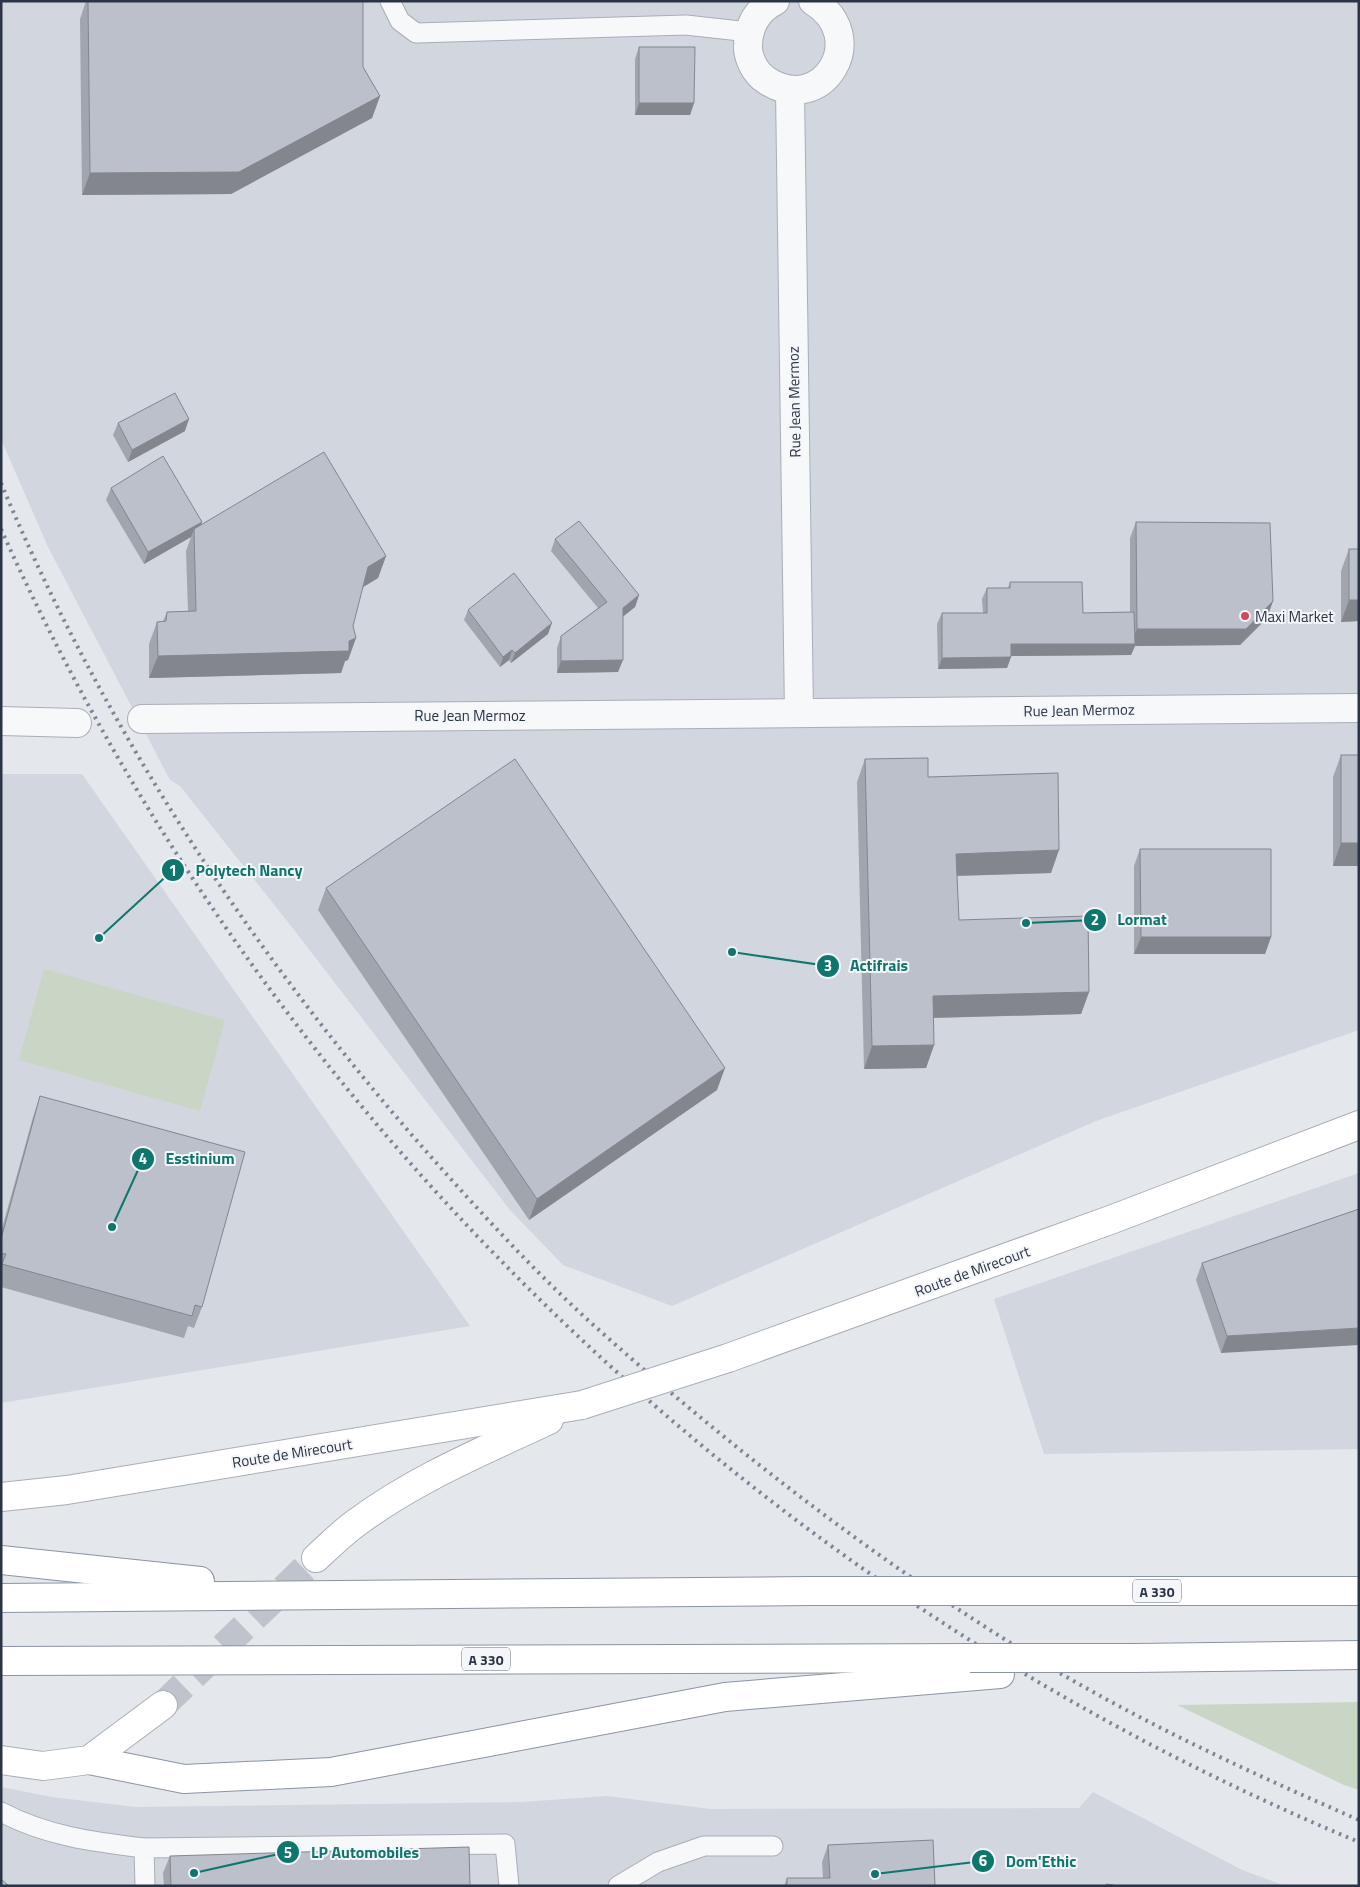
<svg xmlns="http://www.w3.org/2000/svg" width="1360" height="1887" viewBox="0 0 1360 1887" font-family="'Titillium Web',sans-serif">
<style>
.built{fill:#d2d6de}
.green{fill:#c9d6c5}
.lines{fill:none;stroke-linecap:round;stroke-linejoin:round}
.secondary-tunnel{stroke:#bfc3cb;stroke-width:28;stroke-dasharray:28 14;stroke-linecap:butt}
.service-casing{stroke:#a9aeb7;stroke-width:21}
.minor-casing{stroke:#a9aeb7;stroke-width:30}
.secondary-casing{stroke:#a9aeb7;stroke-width:30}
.motorway-casing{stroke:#8b94a3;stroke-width:30}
.service{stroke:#f7f8fa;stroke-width:19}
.minor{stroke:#f7f8fa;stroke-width:28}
.secondary{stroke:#fff;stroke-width:28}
.motorway{stroke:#fff;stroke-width:28}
.rail{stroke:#7d8696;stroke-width:4;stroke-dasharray:2.5 5;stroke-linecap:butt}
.secondary-bridge-casing{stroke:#a9aeb7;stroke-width:30;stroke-linecap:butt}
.motorway-bridge-casing{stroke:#8b94a3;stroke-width:30;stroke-linecap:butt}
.secondary-bridge{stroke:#fff;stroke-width:28}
.motorway-bridge{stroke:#fff;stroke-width:28}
.wall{fill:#a1a5ae}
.shaded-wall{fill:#83868d}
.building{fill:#bbc0ca;stroke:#83868d}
.poi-dot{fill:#d1495b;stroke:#f4f6f9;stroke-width:2}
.labels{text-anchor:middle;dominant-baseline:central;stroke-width:4;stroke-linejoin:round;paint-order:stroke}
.shield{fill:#f4f6f9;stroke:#676e7b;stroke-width:1}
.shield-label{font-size:14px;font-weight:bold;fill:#2b3445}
.street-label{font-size:15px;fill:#2b3445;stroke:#f4f6f9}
.poi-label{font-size:15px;fill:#2b3445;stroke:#f4f6f9;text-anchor:start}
.leader{fill:none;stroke:#0f766e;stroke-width:2}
.callout-dot{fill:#0f766e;stroke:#f4f6f9;stroke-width:2}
.mark-label{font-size:15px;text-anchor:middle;font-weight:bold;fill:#fff}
.callout-label{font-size:16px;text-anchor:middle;font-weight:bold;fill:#0f766e;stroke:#f4f6f9;stroke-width:4;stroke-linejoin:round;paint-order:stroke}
</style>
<rect width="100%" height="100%" fill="#e4e7ec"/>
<g class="built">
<path d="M 1,1 L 1359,1 L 1359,1030 L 1096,1121 L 672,1306 L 563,1265 L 510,1210 L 291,926 L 180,786 L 170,780 L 48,547 L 1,439 Z"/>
<path d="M 1,774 L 82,774 L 470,1326 L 1,1403 Z"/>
<path d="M 1359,1173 L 1359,1449 L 1044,1454 L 994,1299 Z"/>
<path d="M 1,1787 L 52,1797 L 135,1807 L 522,1802 L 607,1796 L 710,1809 L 1079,1808 L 1093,1792 L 1242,1870 L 1286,1886 L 1,1886 Z"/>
</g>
<g class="green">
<path d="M 44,969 L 225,1020 L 200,1111 L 19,1060 Z"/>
<path d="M 1359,1702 L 1359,1790 L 1344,1785 L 1177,1705 Z"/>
</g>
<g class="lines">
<path class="secondary-tunnel" d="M 163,1705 L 316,1558"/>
<g class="service-casing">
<g id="service">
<path d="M 390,1 L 400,21 L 416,33 L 686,25 L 749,32"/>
<path d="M 1,1812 C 46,1836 94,1842 144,1848"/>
<path d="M 145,1886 L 144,1848 L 505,1844 L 509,1886"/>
<path d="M 618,1886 L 658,1862 L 704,1846 L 773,1846"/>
</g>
</g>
<g class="minor-casing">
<g id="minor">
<path d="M 775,1 C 757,10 749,25 748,44 C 747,57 755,73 766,80 C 822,118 872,37 813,1"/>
<path d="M 790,90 L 799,713"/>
<path d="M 142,719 L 1359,708"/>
<path d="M 1,721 L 77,723"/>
</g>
</g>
<g class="secondary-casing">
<g id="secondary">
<path d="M 728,1358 L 1113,1219 L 1359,1125"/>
<path d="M 1,1497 L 67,1490 L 582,1405"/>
<path d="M 316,1558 C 329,1546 342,1533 356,1523 C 415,1479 483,1451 549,1420"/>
<path d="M 1,1760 L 43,1766 L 89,1760 L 163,1705"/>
</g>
</g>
<g class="motorway-casing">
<g id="motorway">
<path d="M 1,1560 L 200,1581"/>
<path d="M 956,1591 L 1359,1591"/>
<path d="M 1,1598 L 809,1591"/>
<path d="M 1135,1658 L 1359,1655"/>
<path d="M 1,1661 L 970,1658"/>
<path d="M 89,1760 L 184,1779 L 331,1772 L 725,1697 L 1000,1674"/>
</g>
</g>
<use href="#service" class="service"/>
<use href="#minor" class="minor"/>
<use href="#secondary" class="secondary"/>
<use href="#motorway" class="motorway"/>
<g class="rail">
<path d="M 1,483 C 104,730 255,958 432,1158 C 482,1214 533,1270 589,1321 C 722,1441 865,1552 1017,1647 C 1125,1715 1242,1769 1359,1820"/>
<path d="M 1,529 C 265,1120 762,1595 1359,1842"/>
</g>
<g class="secondary-bridge-casing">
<path id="secondary-bridge" d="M 582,1405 L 728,1358"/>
</g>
<g class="motorway-bridge-casing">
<g id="motorway-bridge">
<path d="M 809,1591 L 956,1591"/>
<path d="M 970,1658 L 1135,1658"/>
</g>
</g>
<use href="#secondary-bridge" class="secondary-bridge"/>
<use href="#motorway-bridge" class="motorway-bridge"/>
</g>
<g class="wall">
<path d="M 86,1 L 363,1 L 363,67 L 380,96 L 372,118 L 231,194 L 82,195 L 80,19 Z"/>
<path d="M 639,47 L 694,103 L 690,115 L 635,115 L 635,59 Z"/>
<path d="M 118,423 L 185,431 L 128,462 L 113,435 Z"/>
<path d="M 111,488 L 202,522 L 201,525 L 386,556 L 378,578 L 363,587 L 353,626 L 356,638 L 348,660 L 345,661 L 341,673 L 149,678 L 149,644 L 157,622 L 163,621 L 167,612 L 188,611 L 186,551 L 191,537 L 144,564 L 106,500 Z"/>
<path d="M 1136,522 L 1273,601 L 1267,618 L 1240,645 L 1135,646 L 1131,655 L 1011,656 L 1007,668 L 938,669 L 937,624 L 942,613 L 983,613 L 982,599 L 987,588 L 1008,588 L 1010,582 L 1083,613 L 1130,612 L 1130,538 Z"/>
<path d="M 555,539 L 639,595 L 635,607 L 623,616 L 618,672 L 557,673 L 557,648 L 561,636 L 598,608 L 551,551 Z"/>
<path d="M 1349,549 L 1359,621 L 1341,622 L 1341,571 Z"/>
<path d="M 468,610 L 548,634 L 511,663 L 509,660 L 500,667 L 464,620 Z"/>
<path d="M 1341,755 L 1359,866 L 1333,866 L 1333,777 Z"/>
<path d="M 865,759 L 928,777 L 1051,873 L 957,876 L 959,920 L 1089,992 L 1081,1014 L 933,1018 L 934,1045 L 926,1068 L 864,1069 L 857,782 Z"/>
<path d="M 1140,849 L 1271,937 L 1265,954 L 1134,954 L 1134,866 Z"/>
<path d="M 326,888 L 717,1090 L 529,1220 L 318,910 Z"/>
<path d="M 40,1096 L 202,1307 L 194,1328 L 188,1326 L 184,1338 L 1,1287 L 1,1232 L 33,1117 Z"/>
<path d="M 1359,1209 L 1221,1353 L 1196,1280 L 1202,1263 Z"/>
<path d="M 828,1845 L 935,1886 L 784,1886 L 787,1878 L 823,1878 L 822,1862 Z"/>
<path d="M 170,1856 L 470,1886 L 164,1886 L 163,1873 Z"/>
</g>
<g class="shaded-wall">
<path d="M 380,96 L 372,118 L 231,194 L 82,195 L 90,173 Z"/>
<path d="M 639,103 L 694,103 L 690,115 L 635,115 Z"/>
<path d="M 189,419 L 185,431 L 128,462 L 132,450 Z"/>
<path d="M 202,522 L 198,534 L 194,529 L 191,537 L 144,564 L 148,552 Z"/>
<path d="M 386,556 L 378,578 L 360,589 L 368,567 Z"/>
<path d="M 639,595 L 635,607 L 619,620 L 623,608 Z"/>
<path d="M 1349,600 L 1359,600 L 1359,621 L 1341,622 Z"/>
<path d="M 1273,601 L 1267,618 L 1240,645 L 1135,646 L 1131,655 L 1007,656 L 1011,644 L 1131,644 L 1137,629 Z"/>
<path d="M 552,623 L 548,634 L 511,663 L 515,653 Z"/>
<path d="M 356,638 L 348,660 L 345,661 L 341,673 L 149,678 L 158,656 L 349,641 Z"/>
<path d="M 512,650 L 509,660 L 500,667 L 503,657 Z"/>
<path d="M 1011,657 L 1007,668 L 938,669 L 942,658 Z"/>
<path d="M 623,660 L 618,672 L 557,673 L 561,661 Z"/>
<path d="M 1341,843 L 1359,843 L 1359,866 L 1333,866 Z"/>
<path d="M 1059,850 L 1051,873 L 948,876 L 956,854 Z"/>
<path d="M 1141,937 L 1271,937 L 1265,954 L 1134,954 Z"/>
<path d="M 1089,992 L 1081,1014 L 925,1018 L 933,996 Z"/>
<path d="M 934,1045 L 926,1068 L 864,1069 L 872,1046 Z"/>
<path d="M 725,1068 L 717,1090 L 529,1220 L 537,1199 Z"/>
<path d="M 1359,1328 L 1359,1345 L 1221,1353 L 1227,1336 Z"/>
</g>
<g class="building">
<path d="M 88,1 L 363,1 L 363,67 L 380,96 L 239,172 L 90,173 Z"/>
<path d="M 639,47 L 695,47 L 694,103 L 639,103 Z"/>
<path d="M 175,393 L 189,419 L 132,450 L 118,423 Z"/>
<path d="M 324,452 L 386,556 L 368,567 L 353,626 L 356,638 L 349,641 L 349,651 L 158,656 L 157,622 L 166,621 L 167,612 L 196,611 L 194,529 Z"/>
<path d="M 163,456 L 202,522 L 148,552 L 111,488 Z"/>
<path d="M 579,521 L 639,595 L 623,608 L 623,660 L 561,661 L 561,636 L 607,602 L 555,539 Z"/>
<path d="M 1136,522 L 1270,523 L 1273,601 L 1246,629 L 1137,629 Z"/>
<rect x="1349" y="549" width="10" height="51"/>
<path d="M 514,573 L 552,623 L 515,653 L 512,650 L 503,657 L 468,610 Z"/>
<path d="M 1010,582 L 1082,582 L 1083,613 L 1134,612 L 1135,644 L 1011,644 L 1011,657 L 942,658 L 942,613 L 987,613 L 987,588 L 1010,588 Z"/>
<rect x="1341" y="755" width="18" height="88"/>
<path d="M 928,758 L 928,777 L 1058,773 L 1059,850 L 956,854 L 959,920 L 1088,916 L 1089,992 L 933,996 L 934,1045 L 872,1046 L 865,759 Z"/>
<path d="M 515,759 L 725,1068 L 537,1199 L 326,888 Z"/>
<path d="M 1140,849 L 1271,849 L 1271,937 L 1141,937 Z"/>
<path d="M 40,1096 L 245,1152 L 202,1307 L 195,1305 L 192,1316 L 2,1264 L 6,1254 L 1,1253 L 1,1239 Z"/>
<path d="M 1359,1209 L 1359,1328 L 1227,1336 L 1202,1263 Z"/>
<path d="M 933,1840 L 935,1886 L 787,1886 L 787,1878 L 830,1878 L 828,1845 Z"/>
<path d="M 469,1847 L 470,1886 L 171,1886 L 170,1856 Z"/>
<path d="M 1,1879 L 9,1886 L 1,1886 Z"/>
<path d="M 1106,1884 L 1119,1886 L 1106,1886 Z"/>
</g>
<circle class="poi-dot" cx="1245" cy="616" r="5"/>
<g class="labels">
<g class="shield">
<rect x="1133" y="1579.5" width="48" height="23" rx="4"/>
<rect x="462" y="1647.5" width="48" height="23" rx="4"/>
</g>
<g class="shield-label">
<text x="1157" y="1591">A 330</text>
<text x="486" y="1659">A 330</text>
</g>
<g class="street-label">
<text transform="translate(794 402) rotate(-91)">Rue Jean Mermoz</text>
<text transform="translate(1079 710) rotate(-1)">Rue Jean Mermoz</text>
<text x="470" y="715">Rue Jean Mermoz</text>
<text transform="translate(972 1271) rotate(-20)">Route de Mirecourt</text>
<text transform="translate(292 1453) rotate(-9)">Route de Mirecourt</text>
</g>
<g class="poi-label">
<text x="1255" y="616">Maxi Market</text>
</g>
</g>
<path class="leader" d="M99 938L173 870M1026 923L1095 920M732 952L828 966M112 1227L143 1159M194 1873L288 1852M875 1874L983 1861"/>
<g class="callout-dot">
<circle cx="99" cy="938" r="5"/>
<circle cx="1026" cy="923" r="5"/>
<circle cx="732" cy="952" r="5"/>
<circle cx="112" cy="1227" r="5"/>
<circle cx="194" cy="1873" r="5"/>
<circle cx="875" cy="1874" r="5"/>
<circle cx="173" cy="870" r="12"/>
<circle cx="1095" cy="920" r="12"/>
<circle cx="828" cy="966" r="12"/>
<circle cx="143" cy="1159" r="12"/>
<circle cx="288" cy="1852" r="12"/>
<circle cx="983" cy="1861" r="12"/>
</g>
<g class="mark-label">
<text x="173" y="876">1</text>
<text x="1095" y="925">2</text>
<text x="828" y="971">3</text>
<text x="143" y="1164">4</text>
<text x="288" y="1858">5</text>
<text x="983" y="1866">6</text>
</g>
<g class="callout-label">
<text x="249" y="876">Polytech Nancy</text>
<text x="1142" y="925">Lormat</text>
<text x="879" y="971">Actifrais</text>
<text x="200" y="1164">Esstinium</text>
<text x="365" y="1858">LP Automobiles</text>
<text x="1041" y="1867">Dom'Ethic</text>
</g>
<rect width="1360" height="1887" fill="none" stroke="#2b3445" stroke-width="5"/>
</svg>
